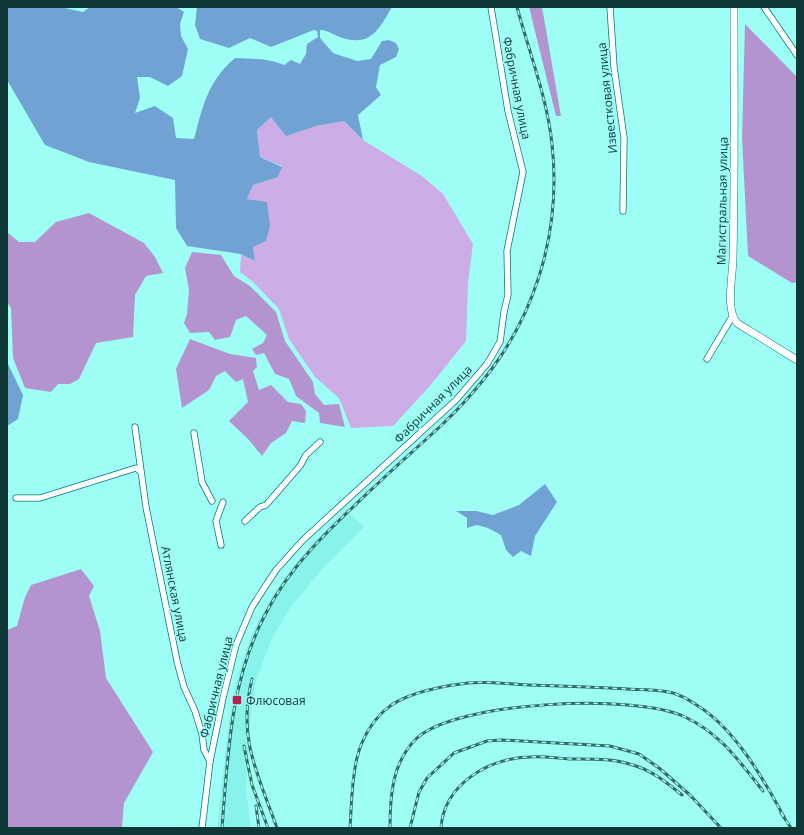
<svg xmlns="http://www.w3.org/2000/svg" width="804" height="835" viewBox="0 0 804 835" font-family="'Open Sans',sans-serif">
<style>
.built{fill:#87f3ea}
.green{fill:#ccade6}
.forest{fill:#b494cf}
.water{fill:#70a3d4}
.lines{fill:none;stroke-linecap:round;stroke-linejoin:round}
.minor-casing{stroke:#007b75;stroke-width:7}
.tertiary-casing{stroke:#007b75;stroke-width:8}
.minor{stroke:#fff;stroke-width:5.5}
.tertiary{stroke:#fff;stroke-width:7}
.rail-casing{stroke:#346c68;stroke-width:3}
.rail{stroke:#9efef6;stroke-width:1.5;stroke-dasharray:4.5;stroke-linecap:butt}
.poi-dot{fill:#b2214f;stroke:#9efef6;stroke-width:1.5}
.labels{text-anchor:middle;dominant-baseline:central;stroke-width:3;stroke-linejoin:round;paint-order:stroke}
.street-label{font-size:12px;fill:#0f3936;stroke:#9efef6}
.poi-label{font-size:12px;fill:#0f3936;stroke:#9efef6;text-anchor:start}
</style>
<rect width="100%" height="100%" fill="#9efef6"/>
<path class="built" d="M 346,510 L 364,527 L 322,569 L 290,608 L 272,638 L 256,680 L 251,713 L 246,791 L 251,828 L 217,828 L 229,719 L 237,677 L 252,633 L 270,599 L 290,570 L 318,538 Z"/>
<path class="green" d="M 271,117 L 316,126 L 344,121 L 363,140 L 422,176 L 443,194 L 473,244 L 468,283 L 466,341 L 429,387 L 393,426 L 351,428 L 339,398 L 315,377 L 289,339 L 279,309 L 253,282 L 240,272 L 241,254 L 255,261 L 253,247 L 267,202 L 247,199 L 253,185 L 278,177 L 282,166 L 260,157 L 257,130 Z"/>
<g class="forest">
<path d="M 529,7 L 542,7 L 561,116 L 556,116 Z"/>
<path d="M 745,24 L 797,77 L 797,282 L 792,283 L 748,256 L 742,138 Z"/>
<path d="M 89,213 L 144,243 L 155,257 L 163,273 L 146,276 L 135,295 L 133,337 L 96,343 L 79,379 L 70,384 L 58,384 L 51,392 L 25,388 L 13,358 L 11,308 L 7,302 L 7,232 L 19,242 L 35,242 L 56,222 Z"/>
<path d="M 192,252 L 221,255 L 234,276 L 250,286 L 276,312 L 285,341 L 313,382 L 315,394 L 324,405 L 339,404 L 345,427 L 320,423 L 319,413 L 296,396 L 289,379 L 275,374 L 264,353 L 256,355 L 252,349 L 263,343 L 267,335 L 246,316 L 236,320 L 230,337 L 215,340 L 209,332 L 190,333 L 184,323 L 187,314 L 189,290 L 185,268 Z"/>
<path d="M 190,339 L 230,354 L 256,358 L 257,367 L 253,371 L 259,390 L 271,385 L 288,402 L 301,404 L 306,411 L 305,423 L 292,421 L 286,433 L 271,443 L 262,456 L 249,440 L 229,421 L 248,402 L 243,379 L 236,382 L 225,371 L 216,376 L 209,390 L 182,408 L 176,369 Z"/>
<path d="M 81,569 L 94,586 L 89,596 L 100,631 L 106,678 L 153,752 L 124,803 L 122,828 L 7,828 L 7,630 L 17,626 L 25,597 L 31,585 Z"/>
</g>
<g class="water">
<path d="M 7,7 L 60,7 L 83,12 L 90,7 L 176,7 L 184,12 L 180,24 L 181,36 L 188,49 L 182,76 L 168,86 L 150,77 L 137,77 L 140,98 L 135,113 L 155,106 L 173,118 L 176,138 L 194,139 C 203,106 207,82 235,58 C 253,59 268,58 284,65 L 291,60 L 300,64 L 306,54 L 307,44 L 318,37 L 317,31 L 314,30 L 271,47 L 250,38 L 229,48 L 200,39 L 195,25 L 197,7 L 392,7 C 379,29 371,48 340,37 C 334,35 327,30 320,30 L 320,38 L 333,53 L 357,61 L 371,59 L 382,41 L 389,40 L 396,43 L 399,49 L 396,57 L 380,65 L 376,87 L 381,95 L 358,115 L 363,140 L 344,121 L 316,126 L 286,136 L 271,117 L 257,130 L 260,157 L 282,167 L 278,177 L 253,185 L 247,199 L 267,202 L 270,226 L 266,241 L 253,247 L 255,261 L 241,254 L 187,246 L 176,228 L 175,180 L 89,162 L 45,145 L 7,80 Z"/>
<path d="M 7,362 L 23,395 L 18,419 L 7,426 Z"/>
<path d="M 545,484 L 557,502 L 535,536 L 531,556 L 521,551 L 513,557 L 506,550 L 501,535 L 488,528 L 477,525 L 467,528 L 467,518 L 456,511 L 476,511 L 493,515 L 519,505 Z"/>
</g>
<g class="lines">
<g class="minor-casing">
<g id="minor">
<path d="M 610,7 L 614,67 L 624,138 L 623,211"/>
<path d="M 764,7 L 797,55"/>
<path d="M 707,359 L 732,317"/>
<path d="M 135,427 L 146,507 L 177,661 L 184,687 L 195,711 L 202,734 L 204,750 L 210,761"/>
<path d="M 194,433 L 202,482 L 212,501"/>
<path d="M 16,498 L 40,498 L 136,468 L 140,471"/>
<path d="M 245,521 L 260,507 L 266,505 L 300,466 L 306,455 L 320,442"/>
<path d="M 221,545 L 216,521 L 223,502"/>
<path d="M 202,828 L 210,761 L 223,698 L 236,645 L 252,607 L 276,570 L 303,540 L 456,400 L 487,364 L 500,342 L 504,312 L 508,295 L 507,251 L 523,172 L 508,111 L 491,7"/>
</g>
</g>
<g class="tertiary-casing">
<path id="tertiary" d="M 734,7 C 734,90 735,174 733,257 C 733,276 725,309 737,323 L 797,360"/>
</g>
<use href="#minor" class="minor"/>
<use href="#tertiary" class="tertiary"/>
<g class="rail-casing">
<g id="rail">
<path d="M 252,679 C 237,738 258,774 277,828"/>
<path d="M 244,746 L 252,785 L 268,828"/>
<path d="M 256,806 L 259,828"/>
<path d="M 781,813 L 791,828"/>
<path d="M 222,828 C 228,755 230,680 266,613 C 295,557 344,516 389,473 C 418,446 449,421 474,391 C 534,323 562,234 552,144 C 547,97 529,52 517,7"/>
<path d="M 350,828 C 353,784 350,742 385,710 C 404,693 443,686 468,683 C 488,681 508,684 528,685 C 562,686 595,687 628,689 C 643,690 659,689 673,693 C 680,695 689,700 695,704 C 734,727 763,778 784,817"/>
<path d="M 390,828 C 390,795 392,762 417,738 C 458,701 636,693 685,717 C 721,734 739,761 763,791"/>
<path d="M 410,828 L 419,792 L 427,778 L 454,753 L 487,741 L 502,740 L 610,746 L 639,754 L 659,768 L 690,795 L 721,828"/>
<path d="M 441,828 C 444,784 489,758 530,757 C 543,756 556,758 569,759 C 592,759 614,758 636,766 C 654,772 667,783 682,795"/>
</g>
</g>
<use href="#rail" class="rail"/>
</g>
<rect class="poi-dot" x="232" y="695" width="10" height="10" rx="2"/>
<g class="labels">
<g class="street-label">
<text transform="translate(517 88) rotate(79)">Фабричная улица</text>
<text transform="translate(607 98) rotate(-96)">Известковая улица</text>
<text transform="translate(722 201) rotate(-89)">Магистральная улица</text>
<text transform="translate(433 404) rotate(-45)">Фабричная улица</text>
<text transform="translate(175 594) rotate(79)">Атлянская улица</text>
<text transform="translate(216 687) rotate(-76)">Фабричная улица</text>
</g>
<g class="poi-label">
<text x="246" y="700">Флюсовая</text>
</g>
</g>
<rect width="804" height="835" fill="none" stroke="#0f3936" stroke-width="16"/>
</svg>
